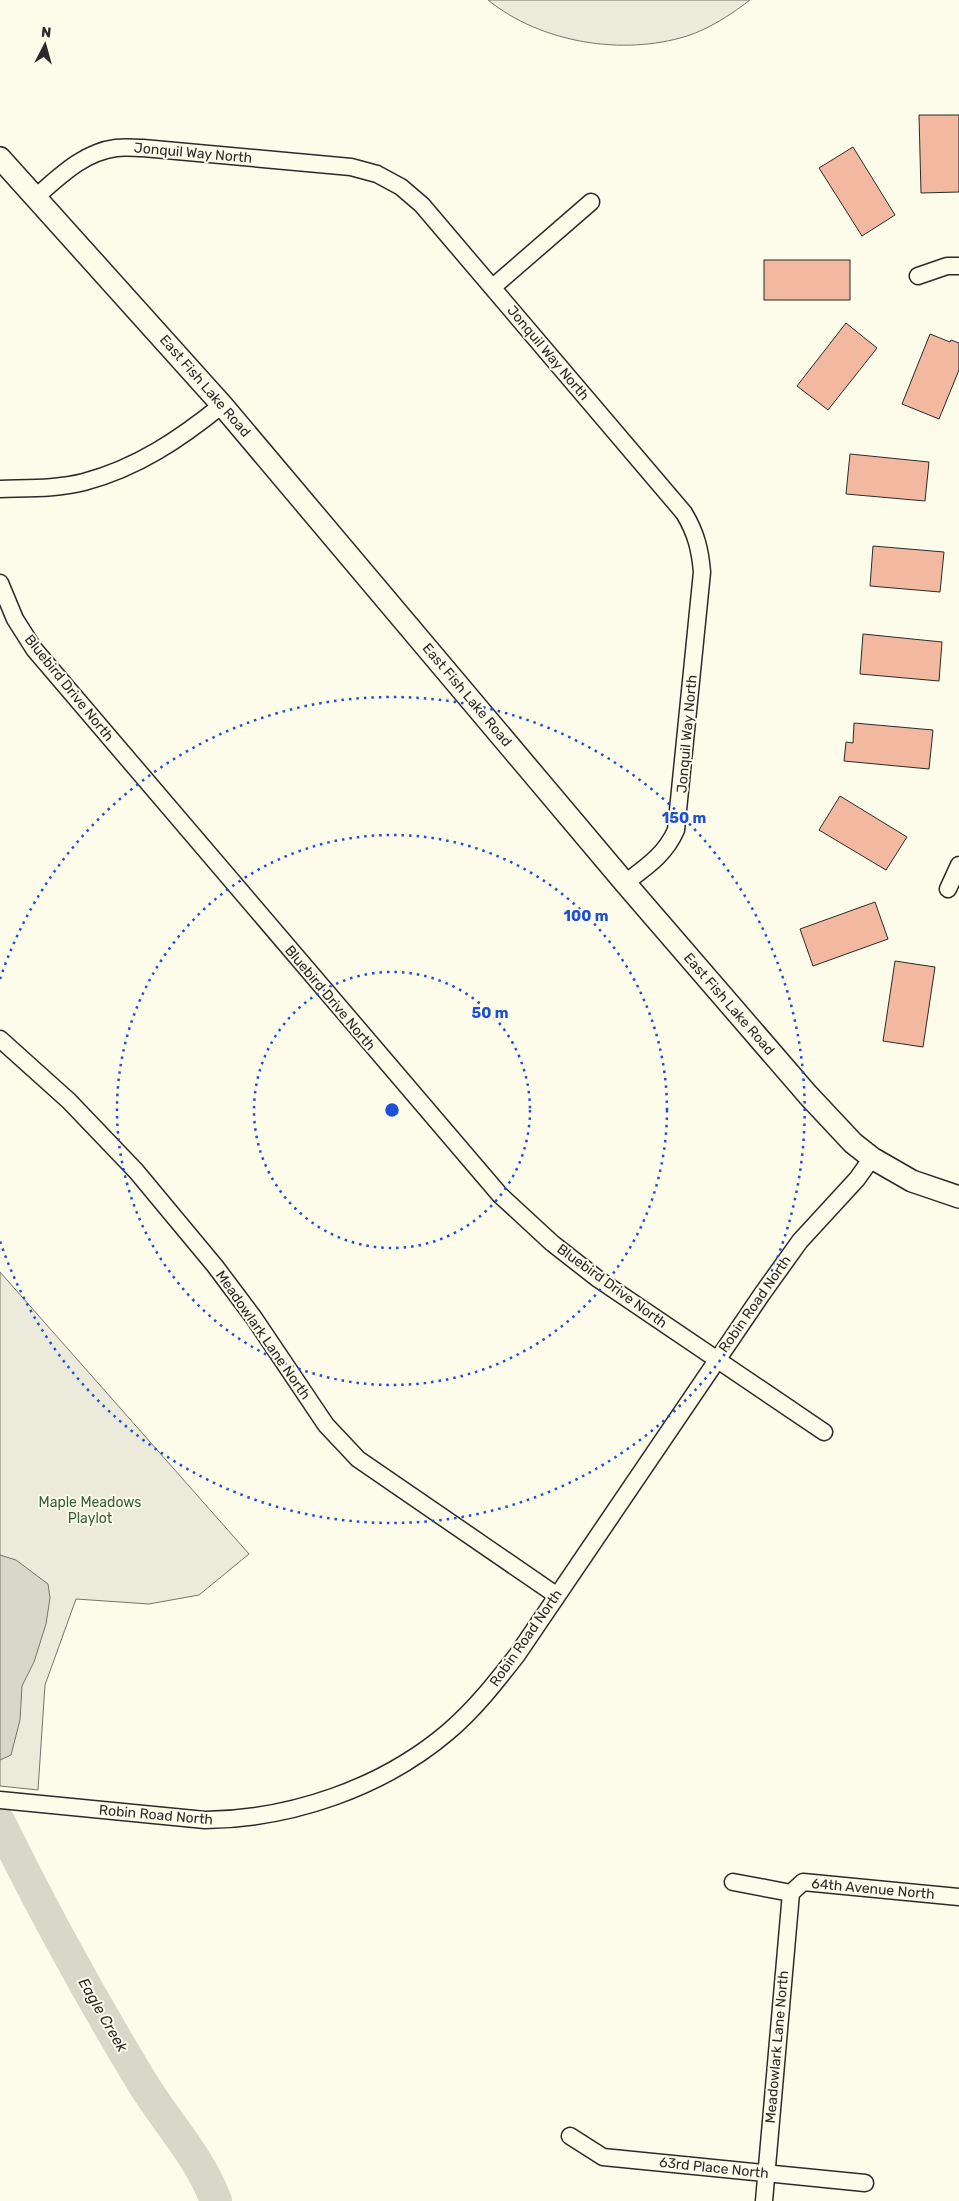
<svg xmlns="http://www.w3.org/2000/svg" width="959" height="2201" viewBox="0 0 959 2201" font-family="Rubik,sans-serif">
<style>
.green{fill:#ecebdb;stroke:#74746e}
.water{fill:#d8d7c9;stroke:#74746e}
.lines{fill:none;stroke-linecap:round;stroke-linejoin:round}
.river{stroke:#d8d7c9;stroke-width:32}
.building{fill:#f2b8a0;stroke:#2b2b2b}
.minor-casing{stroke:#2b2b2b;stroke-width:19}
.tertiary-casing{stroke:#2b2b2b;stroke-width:24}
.minor{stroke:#fdfbea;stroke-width:16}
.tertiary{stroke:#fdfbea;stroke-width:21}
.ring{fill:none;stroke:#1d4ed8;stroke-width:2.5;stroke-dasharray:2.5 5}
.labels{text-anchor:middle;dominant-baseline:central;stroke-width:4;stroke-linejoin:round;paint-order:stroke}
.street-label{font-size:14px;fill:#2b2b2b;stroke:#fdfbea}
.park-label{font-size:14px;fill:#34623c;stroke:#fdfbea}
.water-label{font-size:15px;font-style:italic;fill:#2b2b2b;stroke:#fdfbea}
.centre{fill:#1d4ed8;stroke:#fdfbea;stroke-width:2.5}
.ring-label{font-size:15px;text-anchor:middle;font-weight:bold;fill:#1d4ed8;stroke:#fdfbea;stroke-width:4;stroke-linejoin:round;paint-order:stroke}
</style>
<rect width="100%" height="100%" fill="#fdfbea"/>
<g class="green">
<path d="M 488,0 L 750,0 C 732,14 709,29 687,36 C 623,56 541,43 488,0 Z"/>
<path d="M 0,1272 L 249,1554 L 199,1595 L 149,1604 L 76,1599 L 45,1685 L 38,1790 L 0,1786 Z"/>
</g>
<path class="water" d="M 0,1555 L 16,1560 L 48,1584 L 50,1598 L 46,1624 L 34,1662 L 22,1686 L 20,1720 L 11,1755 L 0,1760 Z"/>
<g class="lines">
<path class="river" d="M 0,1823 C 43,1911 90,1996 140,2079 C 165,2121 199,2155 216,2201"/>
</g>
<g class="building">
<path d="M 919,115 L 959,115 L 959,192 L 921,193 Z"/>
<path d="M 853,147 L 895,215 L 862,236 L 819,168 Z"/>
<rect x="764" y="260" width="86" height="40"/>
<path d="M 846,323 L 877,348 L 828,410 L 797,386 Z"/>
<path d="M 930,334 L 950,342 L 951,340 L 959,343 L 959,370 L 939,419 L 902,404 Z"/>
<path d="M 850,454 L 929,462 L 925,501 L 846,494 Z"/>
<path d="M 873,546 L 944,552 L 940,592 L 870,586 Z"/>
<path d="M 863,634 L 942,642 L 939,681 L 860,674 Z"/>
<path d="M 854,723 L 933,730 L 929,769 L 844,761 L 846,742 L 853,743 Z"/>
<path d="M 840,796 L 907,837 L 886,870 L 819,830 Z"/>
<path d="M 875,902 L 888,939 L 813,966 L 800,929 Z"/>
<path d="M 895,961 L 935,967 L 923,1047 L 883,1041 Z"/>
</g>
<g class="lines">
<g class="minor-casing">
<g id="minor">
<path d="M 37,196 C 60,176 84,152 116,148 C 125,147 135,148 143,148 L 351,167 L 377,174 L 401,187 L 422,205 L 684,513 C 696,533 700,549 702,572 L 676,830 C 665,855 646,867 625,883"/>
<path d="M 918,276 L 947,266 L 959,266"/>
<path d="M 493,287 L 591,202"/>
<path d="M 0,489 C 27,488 57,489 84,482 C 137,468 180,439 222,405"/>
<path d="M 0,583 L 15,619 L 34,649 L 500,1195 L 552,1243 L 598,1279 L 824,1432"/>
<path d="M 948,889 L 959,865"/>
<path d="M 0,1039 L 69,1101 L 136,1171 L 215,1266 L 254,1318 L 326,1425 L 358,1459 L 556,1595"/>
<path d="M 0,1800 L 205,1820 C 291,1819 382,1788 448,1732 C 475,1709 496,1682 517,1655 L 762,1294 L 800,1241 L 857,1179 L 872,1158"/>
<path d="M 733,1882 L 791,1893 L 803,1882 L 959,1897"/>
<path d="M 570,2136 L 603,2157 L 865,2183"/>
<path d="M 764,2201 L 791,1893"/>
</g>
</g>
<g class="tertiary-casing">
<path id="tertiary" d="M 0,158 L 222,405 L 625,883 L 808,1095 L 853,1143 L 872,1158 L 912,1181 L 959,1197"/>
</g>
<use href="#minor" class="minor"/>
<use href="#tertiary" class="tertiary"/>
</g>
<g class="ring">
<circle cx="392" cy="1110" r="138"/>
<circle cx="392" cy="1110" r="275"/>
<path d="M0 979A413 413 0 1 1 0 1241"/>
</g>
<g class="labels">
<g class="street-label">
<text transform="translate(193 153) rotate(5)">Jonquil Way North</text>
<text transform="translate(548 353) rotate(50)">Jonquil Way North</text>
<text transform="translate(205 386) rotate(49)">East Fish Lake Road</text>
<text transform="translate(69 688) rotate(51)">Bluebird Drive North</text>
<text transform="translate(467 695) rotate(50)">East Fish Lake Road</text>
<text transform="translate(687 734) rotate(-85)">Jonquil Way North</text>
<text transform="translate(330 998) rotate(50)">Bluebird Drive North</text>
<text transform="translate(729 1004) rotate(49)">East Fish Lake Road</text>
<text transform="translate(612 1286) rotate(36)">Bluebird Drive North</text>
<text transform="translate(755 1304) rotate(-55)">Robin Road North</text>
<text transform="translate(263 1335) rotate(55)">Meadowlark Lane North</text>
<text transform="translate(526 1638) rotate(-55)">Robin Road North</text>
<text transform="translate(156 1815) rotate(5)">Robin Road North</text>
<text transform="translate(873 1889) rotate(5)">64th Avenue North</text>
<text transform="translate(777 2047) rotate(-85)">Meadowlark Lane North</text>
<text transform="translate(714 2168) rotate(6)">63rd Place North</text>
</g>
<g class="park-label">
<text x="90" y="1502">Maple Meadows<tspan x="90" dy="16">Playlot</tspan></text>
</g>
<g class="water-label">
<text transform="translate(103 2015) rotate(60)">Eagle Creek</text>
</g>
</g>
<circle cx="392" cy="1110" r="8" class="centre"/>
<g class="ring-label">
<text x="684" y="823">150 m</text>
<text x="586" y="921">100 m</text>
<text x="490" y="1018">50 m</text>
</g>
<g transform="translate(45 45) rotate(6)" stroke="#fdfbea" stroke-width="4" paint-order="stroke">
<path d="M0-4L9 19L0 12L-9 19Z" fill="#2b2b2b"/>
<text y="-8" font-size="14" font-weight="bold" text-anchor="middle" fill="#2b2b2b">N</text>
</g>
</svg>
